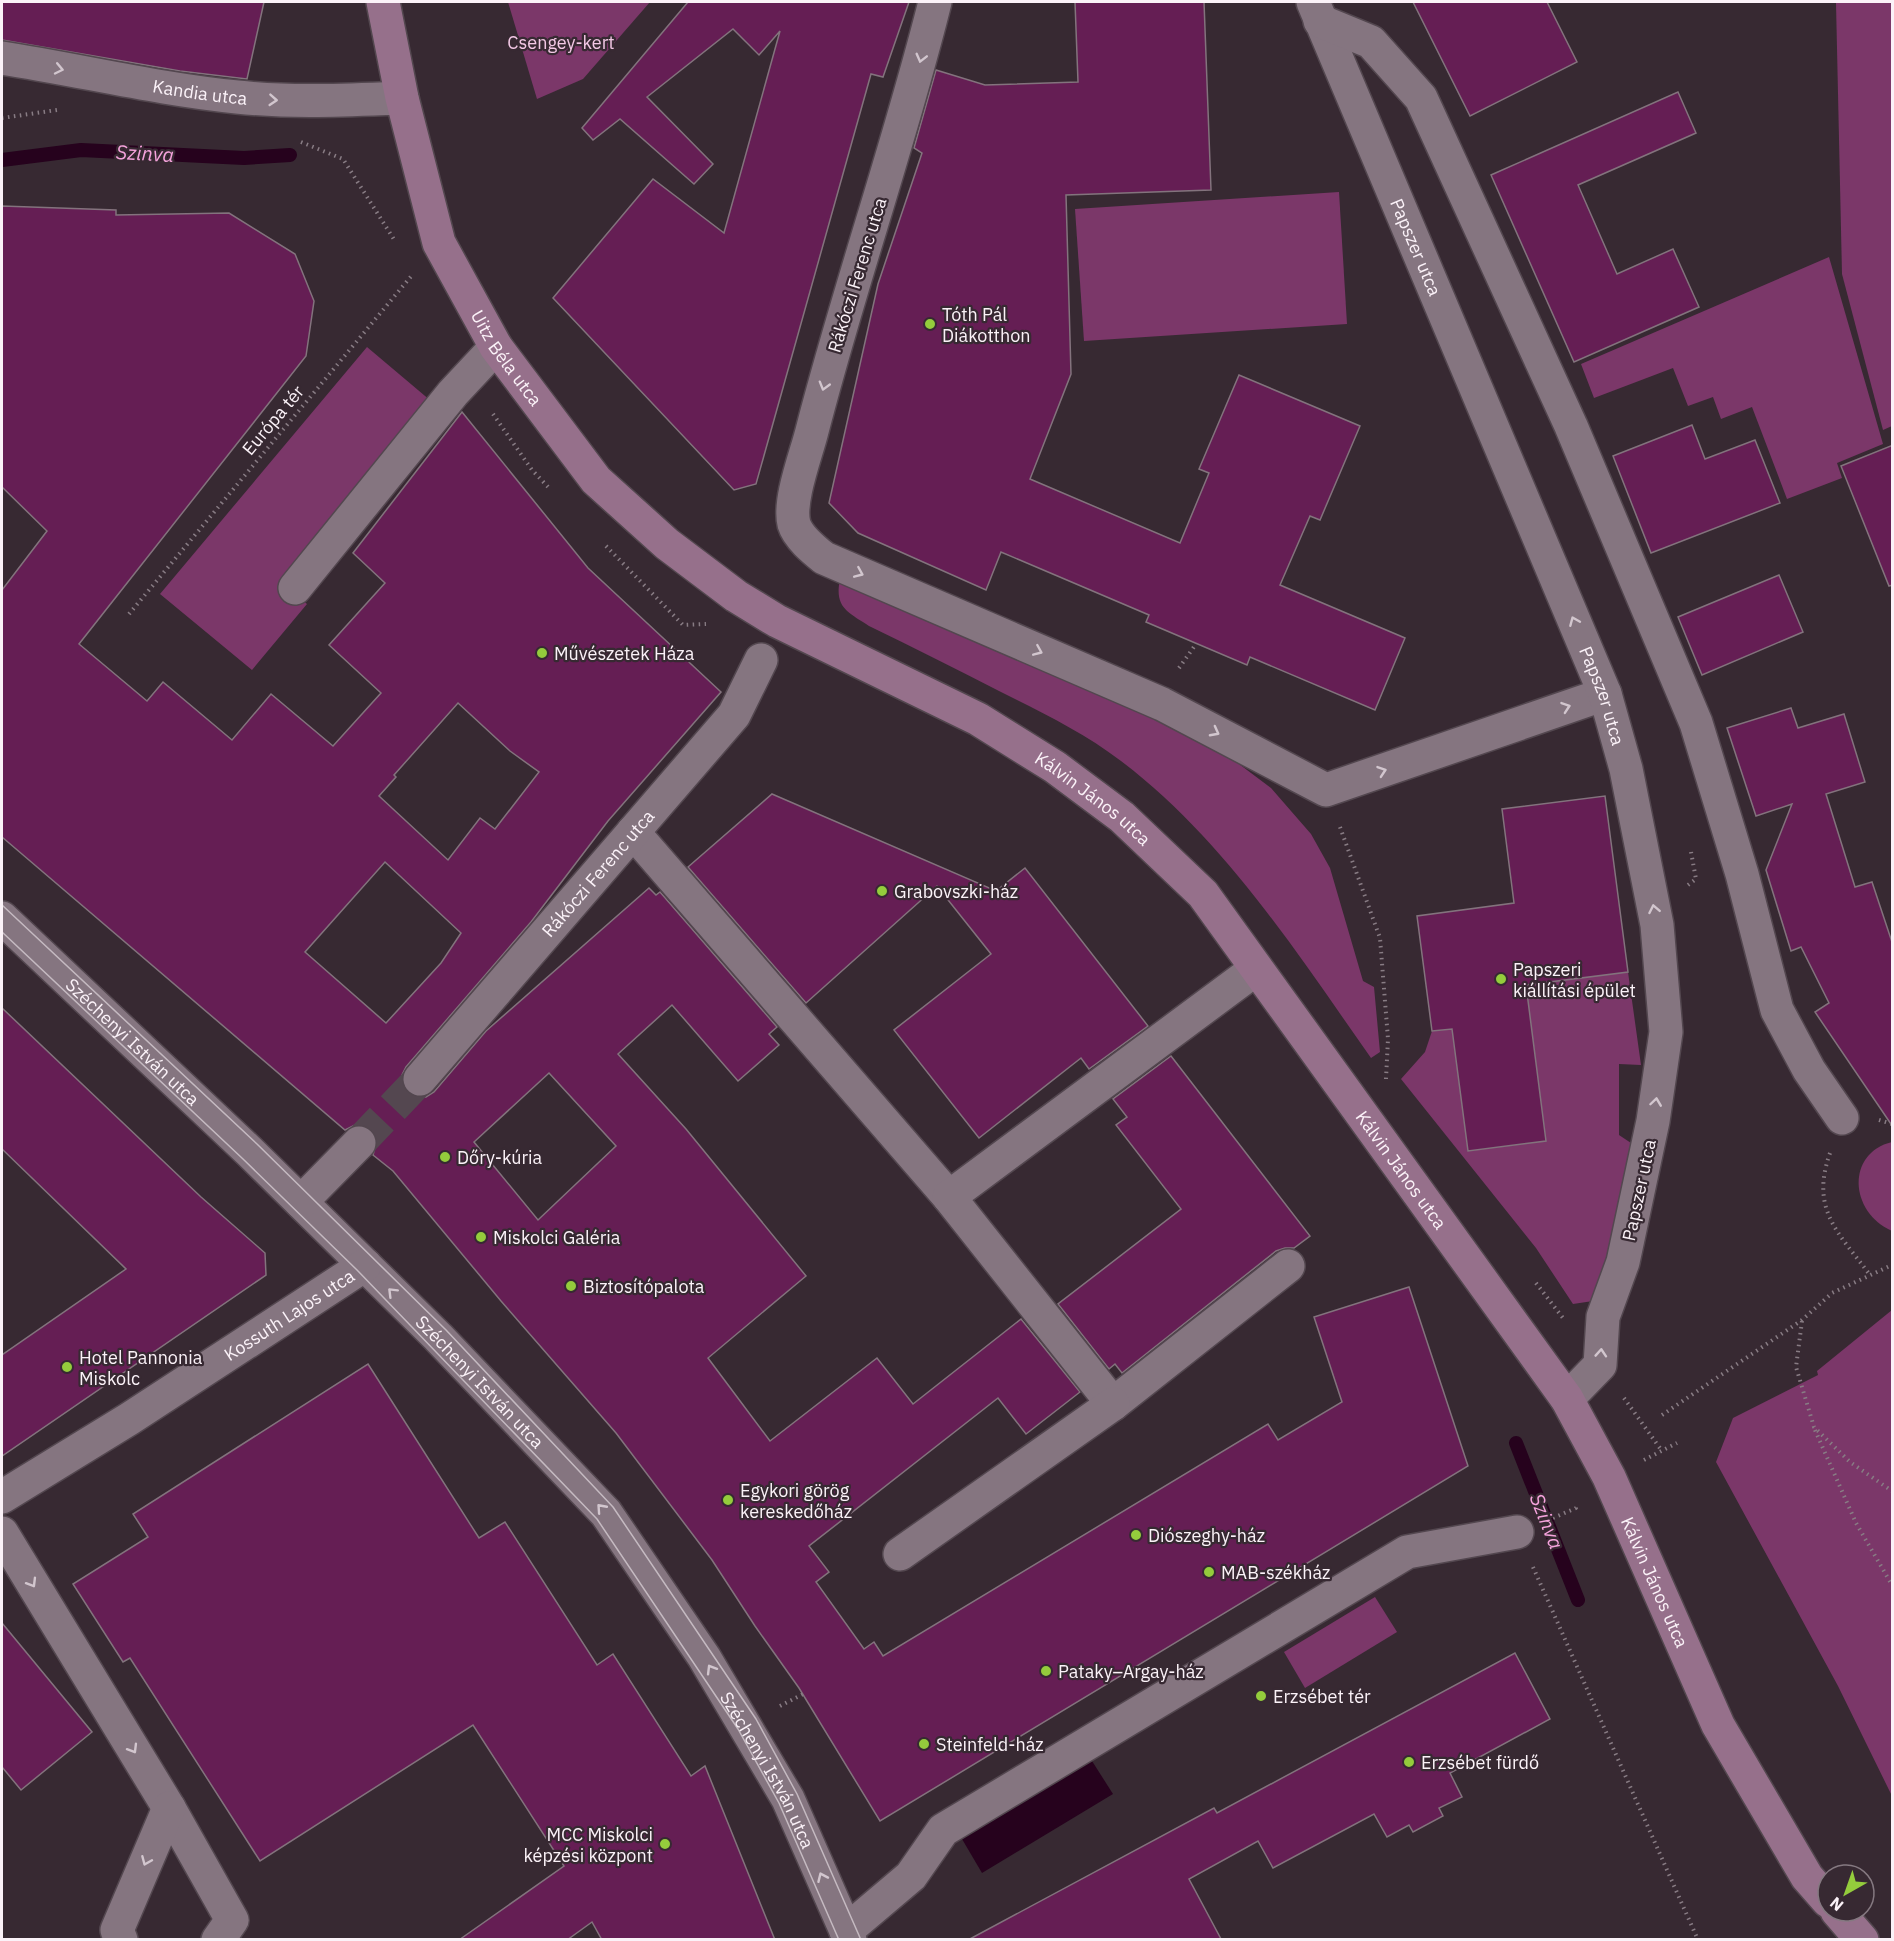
<svg xmlns="http://www.w3.org/2000/svg" width="1894" height="1941" viewBox="0 0 1894 1941" font-family="'IBM Plex Sans',sans-serif">
<style>
.green{fill:#7b3769}
.water{fill:#26021d}
.lines{fill:none;stroke-linecap:round;stroke-linejoin:round}
.stream{stroke:#26021d;stroke-width:14}
.building{fill:#651e54;stroke:#83737d;stroke-width:1.5;fill-rule:evenodd}
.street-tunnel{stroke:#544750;stroke-width:33;stroke-dasharray:33 16;stroke-linecap:butt}
.street-casing{stroke:#53474f;stroke-width:36}
.secondary-casing{stroke:#53474f;stroke-width:36}
.path{stroke:#887c84;stroke-width:4;stroke-dasharray:1.5 4.5;stroke-linecap:butt}
.street{stroke:#857580;stroke-width:33}
.secondary{stroke:#96708b;stroke-width:33}
.tram{stroke:#c5bac1;stroke-width:1.5}
.oneway{stroke:#d2c6ce}
.poi-dot{fill:#94cc3c;stroke:#372932;stroke-width:2}
.labels{text-anchor:middle;dominant-baseline:central;stroke-width:4.5;stroke-linejoin:round;paint-order:stroke}
.park-label{font-size:18px;fill:#f3c8e5;stroke:#372932}
.street-label{font-size:18px;fill:#fbf2f8;stroke:#372932}
.poi-label{font-size:18px;fill:#fbf2f8;stroke:#372932;text-anchor:start}
.water-label{font-size:20px;font-style:italic;fill:#f5a3dc;stroke:#372932}
</style>
<rect width="100%" height="100%" fill="#372932"/>
<g class="green">
<path d="M 508,2 L 650,2 L 583,79 L 537,99 Z"/>
<path d="M 1839,2 L 1892,2 L 1892,426 L 1883,430 L 1842,274 L 1836,3 Z"/>
<path d="M 1339,192 L 1347,324 L 1084,341 L 1075,209 Z"/>
<path d="M 1829,257 L 1883,444 L 1837,463 L 1842,478 L 1787,499 L 1752,407 L 1721,419 L 1713,397 L 1688,406 L 1673,368 L 1594,398 L 1581,364 Z"/>
<path d="M 367,347 L 431,401 L 280,581 L 307,604 L 252,670 L 160,594 Z"/>
<path d="M 840,579 L 1207,740 L 1271,788 L 1311,834 L 1330,868 L 1363,981 L 1374,987 L 1380,1052 L 1371,1058 C 1297,953 1224,839 1121,761 C 1083,732 1041,712 999,691 C 956,669 913,647 869,626 C 848,612 834,608 840,579 Z"/>
<path d="M 1628,972 L 1641,1065 L 1619,1064 L 1619,1135 L 1631,1143 L 1606,1269 L 1593,1301 L 1573,1304 L 1536,1248 L 1401,1079 L 1425,1052 L 1432,1031 L 1452,1029 L 1468,1151 L 1546,1141 L 1526,985 Z"/>
<path d="M 1892,1142 L 1892,1231 C 1849,1212 1846,1153 1892,1142 Z"/>
<path d="M 1892,1310 L 1892,1796 L 1838,1686 L 1716,1462 L 1733,1418 L 1818,1375 L 1817,1371 Z"/>
<path d="M 1375,1597 L 1397,1632 L 1305,1688 L 1284,1652 Z"/>
</g>
<path class="water" d="M 1092,1761 L 1113,1794 L 982,1873 L 962,1839 Z"/>
<g class="lines">
<g class="stream">
<path d="M 2,160 L 81,150 L 244,158 L 290,155"/>
<path d="M 1516,1443 L 1578,1600"/>
</g>
</g>
<g class="building">
<path d="M 2,2 L 264,2 L 247,79 L 180,71 L 2,40 Z"/>
<path d="M 688,2 L 909,2 L 883,77 L 871,74 L 756,484 L 734,490 L 553,298 L 653,179 L 724,233 L 780,31 L 759,55 L 733,29 L 647,97 L 713,164 L 694,184 L 620,119 L 593,140 L 582,128 Z"/>
<path d="M 1075,2 L 1204,2 L 1211,190 L 1066,195 L 1071,374 L 1030,479 L 1180,543 L 1209,473 L 1199,469 L 1239,375 L 1360,426 L 1320,520 L 1310,516 L 1280,585 L 1405,638 L 1375,710 L 1250,657 L 1247,665 L 1146,622 L 1149,615 L 1001,552 L 986,590 L 858,533 L 829,503 L 878,284 L 922,153 L 914,148 L 936,70 L 985,85 L 1078,82 Z"/>
<path d="M 1413,2 L 1547,2 L 1577,62 L 1470,116 Z"/>
<path d="M 1678,92 L 1696,133 L 1578,185 L 1617,274 L 1673,249 L 1699,307 L 1574,362 L 1491,175 Z"/>
<path d="M 2,206 L 116,210 L 116,215 L 229,213 L 295,254 L 314,301 L 306,356 L 79,644 L 147,701 L 163,682 L 232,740 L 271,694 L 333,746 L 381,693 L 329,645 L 385,583 L 353,553 L 462,412 L 588,568 L 721,692 L 608,821 L 531,922 L 406,1067 L 402,1075 L 402,1085 L 407,1093 L 416,1097 L 426,1097 L 434,1092 L 486,1031 L 649,888 L 656,895 L 660,892 L 777,1027 L 769,1034 L 779,1045 L 738,1081 L 672,1005 L 618,1054 L 686,1129 L 806,1276 L 708,1358 L 770,1441 L 877,1358 L 913,1404 L 1021,1319 L 1080,1392 L 1026,1434 L 998,1398 L 809,1546 L 829,1572 L 816,1582 L 864,1649 L 874,1642 L 883,1656 L 1268,1424 L 1278,1440 L 1342,1402 L 1314,1317 L 1409,1287 L 1468,1466 L 880,1821 L 799,1688 L 755,1626 L 712,1560 L 616,1433 L 501,1301 L 393,1171 L 373,1155 L 377,1139 L 373,1130 L 364,1125 L 355,1125 L 345,1130 L 2,837 L 2,590 L 47,531 L 2,487 ZM 458,703 L 510,751 L 539,772 L 495,829 L 480,818 L 448,860 L 379,796 L 396,777 L 394,775 ZM 385,862 L 461,933 L 441,963 L 386,1023 L 305,952 ZM 549,1073 L 616,1146 L 538,1220 L 474,1142 Z"/>
<path d="M 1692,425 L 1705,459 L 1755,440 L 1780,503 L 1651,553 L 1613,456 Z"/>
<path d="M 1893,445 L 1893,585 L 1889,586 L 1841,466 Z"/>
<path d="M 1779,575 L 1803,632 L 1702,675 L 1678,617 Z"/>
<path d="M 1791,708 L 1798,728 L 1844,714 L 1865,782 L 1826,794 L 1855,887 L 1872,882 L 1893,945 L 1893,1127 L 1815,1012 L 1829,1003 L 1801,947 L 1791,951 L 1766,870 L 1792,804 L 1756,816 L 1727,728 Z"/>
<path d="M 772,794 L 996,891 L 1025,868 L 1148,1026 L 1089,1069 L 1081,1058 L 979,1138 L 894,1030 L 991,954 L 937,886 L 806,1003 L 688,867 Z"/>
<path d="M 1605,796 L 1628,972 L 1526,985 L 1546,1141 L 1468,1151 L 1452,1029 L 1432,1031 L 1417,916 L 1514,903 L 1502,809 Z"/>
<path d="M 2,1008 L 201,1197 L 265,1253 L 266,1275 L 2,1456 L 2,1355 L 126,1269 L 2,1149 Z"/>
<path d="M 1171,1056 L 1310,1236 L 1294,1248 L 1285,1248 L 1276,1251 L 1122,1373 L 1115,1364 L 1109,1369 L 1058,1304 L 1181,1209 L 1116,1125 L 1127,1117 L 1113,1099 Z"/>
<path d="M 368,1364 L 479,1538 L 505,1522 L 597,1665 L 613,1654 L 691,1776 L 705,1766 L 775,1940 L 602,1940 L 592,1922 L 567,1940 L 459,1940 L 564,1866 L 473,1725 L 260,1861 L 130,1658 L 123,1662 L 73,1584 L 148,1537 L 133,1514 Z"/>
<path d="M 2,1623 L 92,1732 L 21,1790 L 2,1767 Z"/>
<path d="M 1515,1653 L 1550,1719 L 1450,1773 L 1462,1797 L 1439,1808 L 1443,1816 L 1413,1832 L 1409,1825 L 1387,1837 L 1374,1814 L 1273,1868 L 1258,1841 L 1189,1879 L 1221,1939 L 968,1940 L 1214,1808 L 1217,1813 Z"/>
</g>
<g class="lines">
<path class="street-tunnel" d="M 359,1143 L 420,1079"/>
<g class="street-casing">
<g id="street">
<path d="M 935,2 C 899,146 849,287 812,431 C 806,455 788,501 794,524 C 798,537 814,550 824,558 L 1162,704 L 1326,790 L 1605,694"/>
<path id="s1" d="M 1313,2 L 1605,694 L 1626,769 L 1657,925 L 1666,1032 L 1653,1121 L 1623,1262 L 1603,1317 L 1600,1365 L 1567,1399"/>
<path d="M 1320,21 L 1371,42 L 1421,98 L 1571,426 L 1696,723 L 1742,874 L 1777,1010 L 1809,1070 L 1842,1118"/>
<path id="s2" d="M 2,58 C 80,70 157,89 237,97 C 292,103 347,100 402,98"/>
<path d="M 295,588 L 453,393 L 496,347"/>
<path d="M 633,832 L 949,1197"/>
<path id="s3" d="M 2,918 L 250,1152 L 438,1337 L 606,1513 L 704,1657 L 788,1799 L 850,1940"/>
<path d="M 1256,969 L 949,1197 L 1113,1404 L 1288,1266"/>
<path id="s4" d="M 420,1079 L 734,715 L 761,660"/>
<path d="M 301,1202 L 359,1143"/>
<path id="s5" d="M 2,1497 L 129,1419 L 365,1265"/>
<path d="M 2,1533 L 169,1808 L 232,1920 L 218,1940"/>
<path d="M 900,1554 L 1113,1404"/>
<path d="M 846,1931 L 911,1876 L 943,1830 L 1407,1552 L 1517,1532"/>
<path d="M 121,1940 L 117,1930 L 169,1808"/>
</g>
</g>
<g class="secondary-casing">
<g id="secondary">
<path id="s6" d="M 383,2 L 402,98 L 439,243 L 496,347 L 596,480 L 667,544 L 736,596 L 777,621 L 978,719 L 1055,767 L 1122,817 L 1203,894 L 1567,1399 L 1609,1477 L 1718,1725 L 1807,1877 L 1828,1901"/>
<path d="M 1837,1911 L 1862,1940"/>
</g>
</g>
<g class="path">
<path d="M 2,118 L 57,110"/>
<path d="M 301,142 L 343,159 L 395,241"/>
<path d="M 493,414 L 532,470 L 550,489"/>
<path d="M 606,546 L 683,625 L 706,624"/>
<path d="M 129,614 L 413,274"/>
<path d="M 1179,668 L 1196,644"/>
<path d="M 1340,827 L 1380,938 L 1388,1039 L 1386,1079"/>
<path d="M 1688,885 L 1696,879 L 1691,852"/>
<path d="M 1879,1120 L 1892,1124"/>
<path d="M 1830,1153 C 1810,1210 1838,1232 1870,1275"/>
<path d="M 1536,1283 L 1563,1318"/>
<path d="M 1802,1321 L 1796,1367 L 1814,1427 L 1850,1462 L 1892,1491"/>
<path d="M 1624,1398 L 1662,1451"/>
<path d="M 1662,1415 L 1802,1320 L 1832,1293 L 1892,1265"/>
<path d="M 1815,1430 L 1856,1523 L 1892,1585"/>
<path d="M 1644,1460 L 1677,1443"/>
<path d="M 1553,1518 L 1576,1508 L 1576,1505"/>
<path d="M 1533,1567 L 1698,1940"/>
<path d="M 780,1706 L 803,1694"/>
</g>
<use href="#street" class="street"/>
<use href="#secondary" class="secondary"/>
<g class="tram">
<path d="M 2,905 L 257,1144 L 446,1330 L 613,1507 L 756,1719 L 797,1794 L 861,1940"/>
<path d="M 2,932 L 243,1159 L 357,1270 L 597,1519 L 738,1729 L 779,1803 L 839,1940"/>
</g>
</g>
<defs><path id="oneway-chevron" d="M-2-3.5L2.5 0L-2 3.5" fill="none" stroke-width="1.6" stroke-linecap="round" stroke-linejoin="round" transform="scale(1.5)"/></defs>
<g class="oneway">
<use href="#oneway-chevron" transform="translate(921 58) rotate(104)"/>
<use href="#oneway-chevron" transform="translate(59 69) rotate(12)"/>
<use href="#oneway-chevron" transform="translate(273 100) rotate(4)"/>
<use href="#oneway-chevron" transform="translate(824 386) rotate(106)"/>
<use href="#oneway-chevron" transform="translate(859 573) rotate(23)"/>
<use href="#oneway-chevron" transform="translate(1574 621) rotate(-113)"/>
<use href="#oneway-chevron" transform="translate(1038 651) rotate(23)"/>
<use href="#oneway-chevron" transform="translate(1566 707) rotate(-19)"/>
<use href="#oneway-chevron" transform="translate(1215 732) rotate(28)"/>
<use href="#oneway-chevron" transform="translate(1382 771) rotate(-19)"/>
<use href="#oneway-chevron" transform="translate(1654 909) rotate(-101)"/>
<use href="#oneway-chevron" transform="translate(1656 1102) rotate(-82)"/>
<use href="#oneway-chevron" transform="translate(392 1292) rotate(-135)"/>
<use href="#oneway-chevron" transform="translate(1601 1353) rotate(-86)"/>
<use href="#oneway-chevron" transform="translate(601 1508) rotate(-132)"/>
<use href="#oneway-chevron" transform="translate(32 1583) rotate(59)"/>
<use href="#oneway-chevron" transform="translate(711 1669) rotate(-121)"/>
<use href="#oneway-chevron" transform="translate(133 1749) rotate(59)"/>
<use href="#oneway-chevron" transform="translate(146 1861) rotate(113)"/>
<use href="#oneway-chevron" transform="translate(822 1877) rotate(-114)"/>
</g>
<g class="poi-dot">
<circle cx="930" cy="324" r="6"/>
<circle cx="542" cy="653" r="6"/>
<circle cx="882" cy="891" r="6"/>
<circle cx="1501" cy="979" r="6"/>
<circle cx="445" cy="1157" r="6"/>
<circle cx="481" cy="1237" r="6"/>
<circle cx="571" cy="1286" r="6"/>
<circle cx="67" cy="1367" r="6"/>
<circle cx="728" cy="1500" r="6"/>
<circle cx="1136" cy="1535" r="6"/>
<circle cx="1209" cy="1572" r="6"/>
<circle cx="1046" cy="1671" r="6"/>
<circle cx="1261" cy="1696" r="6"/>
<circle cx="924" cy="1744" r="6"/>
<circle cx="1409" cy="1762" r="6"/>
<circle cx="665" cy="1844" r="6"/>
</g>
<g class="labels">
<g class="park-label">
<text x="561" y="42">Csengey-kert</text>
</g>
<g class="street-label">
<text stroke="none"><textPath href="#s2" startOffset="201">Kandia utca</textPath></text>
<text stroke="none"><textPath href="#s1" startOffset="266">Papszer utca</textPath></text>
<text transform="translate(857 275) rotate(-73)">Rákóczi Ferenc utca</text>
<text stroke="none"><textPath href="#s6" startOffset="381">Uitz Béla utca</textPath></text>
<text transform="translate(273 420) rotate(-50)">Európa tér</text>
<text stroke="none"><textPath href="#s1" startOffset="752">Papszer utca</textPath></text>
<text stroke="none"><textPath href="#s6" startOffset="1126">Kálvin János utca</textPath></text>
<text stroke="none"><textPath href="#s4" startOffset="272">Rákóczi Ferenc utca</textPath></text>
<text stroke="none"><textPath href="#s3" startOffset="180">Széchenyi István utca</textPath></text>
<text stroke="none"><textPath href="#s6" startOffset="1612">Kálvin János utca</textPath></text>
<text transform="translate(1639 1190) rotate(-78)">Papszer utca</text>
<text stroke="none"><textPath href="#s5" startOffset="340">Kossuth Lajos utca</textPath></text>
<text stroke="none"><textPath href="#s3" startOffset="666">Széchenyi István utca</textPath></text>
<text stroke="none"><textPath href="#s6" startOffset="2098">Kálvin János utca</textPath></text>
<text stroke="none"><textPath href="#s3" startOffset="1152">Széchenyi István utca</textPath></text>
</g>
<g class="poi-label">
<text x="942" y="314">Tóth Pál<tspan x="942" dy="21">Diákotthon</tspan></text>
<text x="554" y="653">Művészetek Háza</text>
<text x="894" y="891">Grabovszki-ház</text>
<text x="1513" y="969">Papszeri<tspan x="1513" dy="21">kiállítási épület</tspan></text>
<text x="457" y="1157">Dőry-kúria</text>
<text x="493" y="1237">Miskolci Galéria</text>
<text x="583" y="1286">Biztosítópalota</text>
<text x="79" y="1357">Hotel Pannonia<tspan x="79" dy="21">Miskolc</tspan></text>
<text x="740" y="1490">Egykori görög<tspan x="740" dy="21">kereskedőház</tspan></text>
<text x="1148" y="1535">Diószeghy-ház</text>
<text x="1221" y="1572">MAB-székház</text>
<text x="1058" y="1671">Pataky–Argay-ház</text>
<text x="1273" y="1696">Erzsébet tér</text>
<text x="936" y="1744">Steinfeld-ház</text>
<text x="1421" y="1762">Erzsébet fürdő</text>
<text x="653" y="1834" text-anchor="end">MCC Miskolci<tspan x="653" dy="21">képzési központ</tspan></text>
</g>
<g class="water-label">
<text transform="translate(145 153) rotate(3)">Szinva</text>
<text transform="translate(1547 1521) rotate(68)">Szinva</text>
</g>
</g>
<rect width="1894" height="1941" fill="none" stroke="#fbf2f8" stroke-width="6"/>
<g transform="translate(1846 1893) rotate(220)"><circle r="28" fill="#372932" stroke="#857981" stroke-width="1.5"/>
<path d="M0-4.5L10 22L0 15L-10 22Z" fill="#94cc3c"/>
<text y="-9" font-size="16" font-weight="bold" text-anchor="middle" fill="#fbf2f8">N</text>
</g>
</svg>
